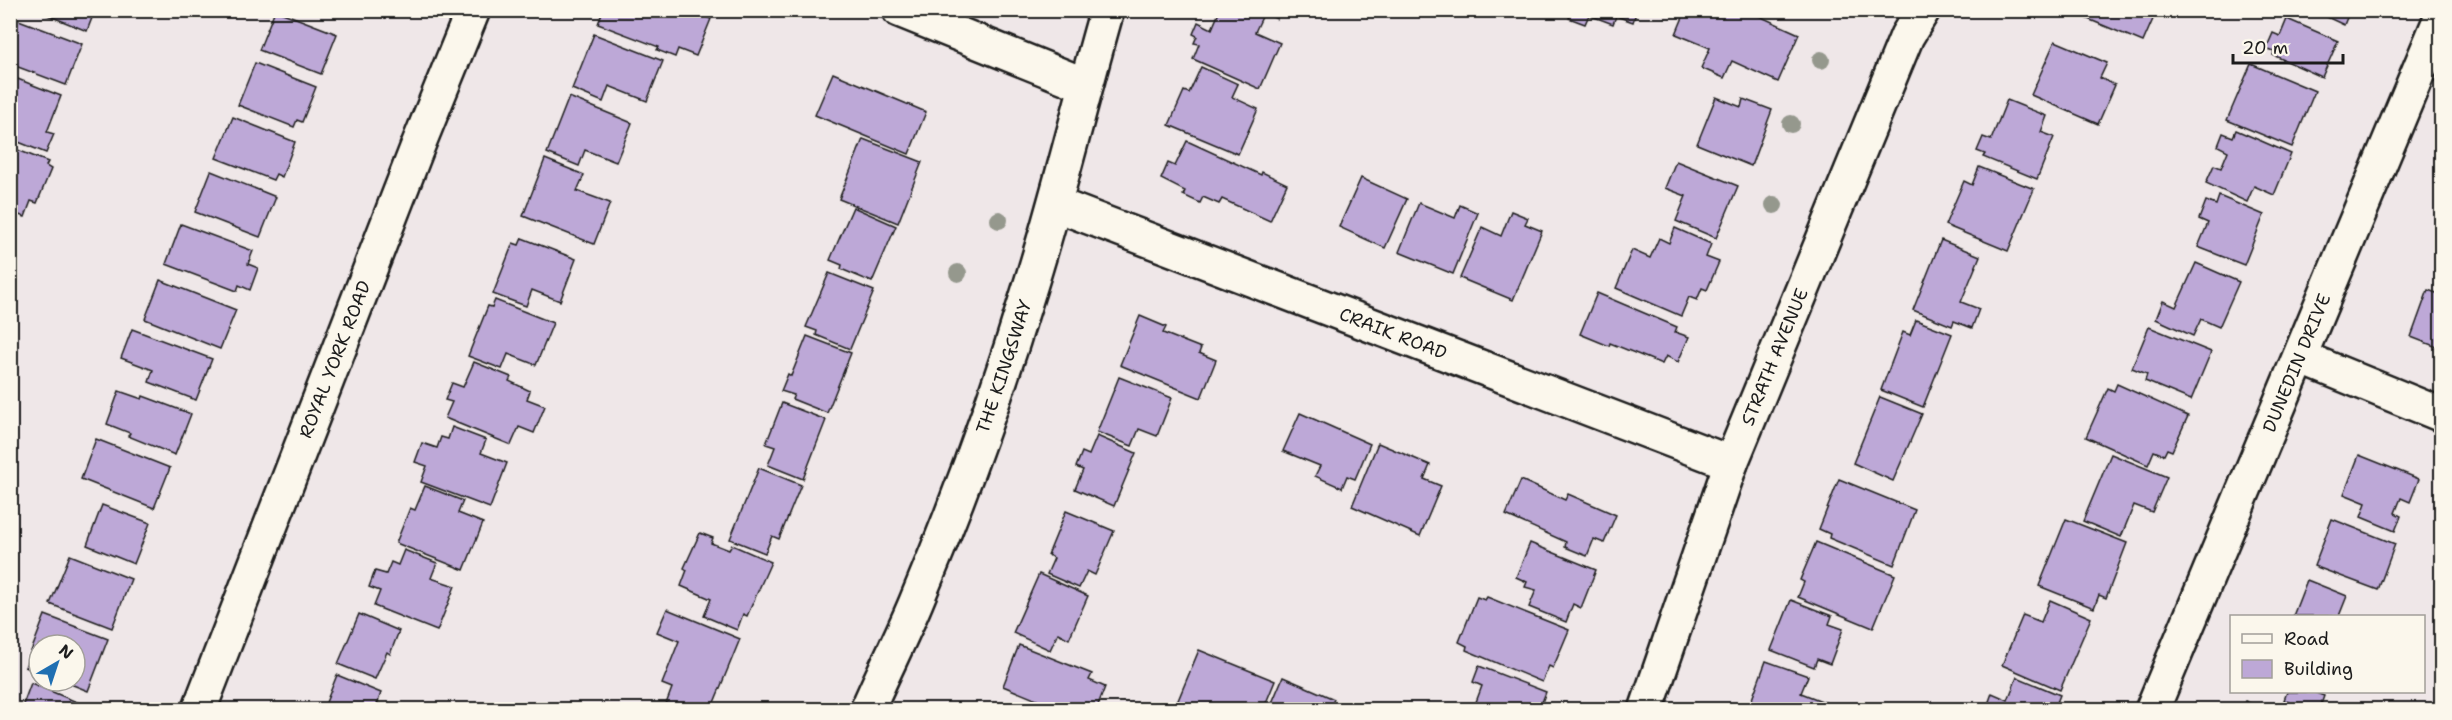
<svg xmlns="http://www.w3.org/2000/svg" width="2452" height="720" viewBox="0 0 2452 720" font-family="'Shantell Sans',sans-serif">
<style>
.building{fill:#bda8d7;stroke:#1c1c1c;stroke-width:1.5}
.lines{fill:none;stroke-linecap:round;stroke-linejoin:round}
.street-casing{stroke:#1c1c1c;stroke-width:38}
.secondary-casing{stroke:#1c1c1c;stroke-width:38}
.street{stroke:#fbf7ec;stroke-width:33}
.secondary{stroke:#fbf7ec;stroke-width:33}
.tree{fill:#95988d}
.labels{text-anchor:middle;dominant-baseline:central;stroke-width:5;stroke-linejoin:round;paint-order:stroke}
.street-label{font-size:18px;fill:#1c1c1c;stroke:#fbf7ec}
</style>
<rect width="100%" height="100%" fill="#efe7e8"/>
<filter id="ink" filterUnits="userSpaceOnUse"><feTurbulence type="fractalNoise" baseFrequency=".0167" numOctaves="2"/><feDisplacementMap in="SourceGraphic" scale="12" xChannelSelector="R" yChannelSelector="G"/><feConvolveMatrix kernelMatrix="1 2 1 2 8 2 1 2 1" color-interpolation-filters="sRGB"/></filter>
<g filter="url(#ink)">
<g class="building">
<path d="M 35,10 L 95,10 L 87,31 Z"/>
<path d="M 275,10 L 337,34 L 321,74 L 259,50 Z"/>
<path d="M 603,10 L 691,10 L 711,19 L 696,56 L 678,49 L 675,57 L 657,50 L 659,47 L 598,24 Z"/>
<path d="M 1220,10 L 1246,10 L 1262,17 L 1255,32 L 1280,43 L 1260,89 L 1193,59 L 1199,44 L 1194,43 L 1197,36 L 1193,34 L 1198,22 L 1212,29 Z"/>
<path d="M 1256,10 L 1280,10 L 1277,19 Z"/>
<path d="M 1572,10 L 1637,10 L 1633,22 L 1616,16 L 1613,24 L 1589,15 L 1585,24 L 1569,18 Z"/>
<path d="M 1686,10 L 1746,10 L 1799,34 L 1778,82 L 1732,61 L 1724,78 L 1701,68 L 1710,48 L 1676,34 Z"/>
<path d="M 2078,10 L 2157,10 L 2143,42 L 2076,14 Z"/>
<path d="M 2312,10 L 2350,10 L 2344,25 Z"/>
<path d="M 16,19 L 82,44 L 66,85 L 10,64 L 10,34 Z"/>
<path d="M 2287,19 L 2338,41 L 2322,77 L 2273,55 L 2274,52 L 2266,49 L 2273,33 L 2280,36 Z"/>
<path d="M 594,34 L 663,61 L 647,101 L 609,86 L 603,102 L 572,89 Z"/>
<path d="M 2055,41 L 2107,63 L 2100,78 L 2115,85 L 2098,124 L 2031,95 Z"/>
<path d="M 255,63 L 316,87 L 302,122 L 297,120 L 294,127 L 238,105 Z"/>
<path d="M 2251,64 L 2315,91 L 2292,147 L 2227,120 Z"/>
<path d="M 1201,67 L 1238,84 L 1232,97 L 1258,109 L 1238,154 L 1169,125 L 1184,91 L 1189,93 Z"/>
<path d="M 833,73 L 926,112 L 909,154 L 815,115 Z"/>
<path d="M 10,76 L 61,96 L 47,132 L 54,134 L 46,153 L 11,139 L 16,126 L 10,124 Z"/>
<path d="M 569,97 L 632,123 L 616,162 L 585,150 L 579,166 L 547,153 Z"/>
<path d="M 1716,97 L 1741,107 L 1743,99 L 1772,110 L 1751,166 L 1697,144 Z"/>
<path d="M 2007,100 L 2047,116 L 2041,132 L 2054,137 L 2037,179 L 1983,157 L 1985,154 L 1977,151 L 1983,137 L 1991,140 Z"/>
<path d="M 233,117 L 295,142 L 282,177 L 276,174 L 273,180 L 216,158 Z"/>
<path d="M 2236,130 L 2291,154 L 2274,195 L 2254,186 L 2247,202 L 2206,183 L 2214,165 L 2221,168 L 2228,151 L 2218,146 L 2223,133 L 2233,137 Z"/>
<path d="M 863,139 L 922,162 L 898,223 L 839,199 Z"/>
<path d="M 1187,141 L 1261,175 L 1262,172 L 1287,184 L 1270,221 L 1222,199 L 1219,204 L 1203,197 L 1200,203 L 1183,195 L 1185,191 L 1161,179 L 1168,163 L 1175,166 Z"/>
<path d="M 10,147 L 48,162 L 46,166 L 51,169 L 37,203 L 31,201 L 25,217 L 10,212 Z"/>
<path d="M 545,159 L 584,175 L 577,191 L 610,203 L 594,244 L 523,216 Z"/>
<path d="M 1676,161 L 1738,186 L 1716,238 L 1676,221 L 1686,196 L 1665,188 Z"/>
<path d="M 1979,167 L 2034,189 L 2008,251 L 1945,225 L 1964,181 L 1972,185 Z"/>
<path d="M 211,171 L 276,197 L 260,237 L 195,212 Z"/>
<path d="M 1361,178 L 1407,199 L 1385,248 L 1339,227 Z"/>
<path d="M 2219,196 L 2264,215 L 2244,265 L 2198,247 L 2208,223 L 2199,219 L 2206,201 L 2216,205 Z"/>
<path d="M 1419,203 L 1455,218 L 1460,205 L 1478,213 L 1453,274 L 1399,252 Z"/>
<path d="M 853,207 L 896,226 L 872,282 L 841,269 L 842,265 L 830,260 Z"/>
<path d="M 1511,211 L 1528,218 L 1525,224 L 1542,231 L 1513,300 L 1460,278 L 1482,227 L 1501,236 Z"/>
<path d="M 181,224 L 253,251 L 248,264 L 258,268 L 250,290 L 239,285 L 237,291 L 166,264 Z"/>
<path d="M 1675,228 L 1711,244 L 1706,257 L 1719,262 L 1707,290 L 1702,288 L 1697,300 L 1689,297 L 1681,316 L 1616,288 L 1632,250 L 1650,258 L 1659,238 L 1669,243 Z"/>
<path d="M 522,238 L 576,259 L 560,301 L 532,290 L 526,306 L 493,294 L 513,243 L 519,245 Z"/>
<path d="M 1941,240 L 1980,256 L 1961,302 L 1979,309 L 1972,328 L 1954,321 L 1952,326 L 1913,310 Z"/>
<path d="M 2442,246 L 2442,267 L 2435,264 Z"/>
<path d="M 2196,263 L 2239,282 L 2219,327 L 2201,319 L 2193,336 L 2156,319 L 2163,301 L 2176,307 Z"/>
<path d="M 829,273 L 874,291 L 850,349 L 816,335 L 817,331 L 806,327 Z"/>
<path d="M 160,280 L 236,310 L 220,349 L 145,319 Z"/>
<path d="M 2428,290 L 2442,295 L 2442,349 L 2411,337 Z"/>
<path d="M 1597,293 L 1677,327 L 1675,332 L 1689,337 L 1678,362 L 1666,356 L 1662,364 L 1610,343 L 1609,346 L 1580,334 Z"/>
<path d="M 495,300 L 553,323 L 536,365 L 508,354 L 502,369 L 468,356 L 488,306 L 492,307 Z"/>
<path d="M 1140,316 L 1166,327 L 1163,333 L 1201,348 L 1199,353 L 1216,360 L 1201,398 L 1120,365 Z"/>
<path d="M 1916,320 L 1952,334 L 1923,407 L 1881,390 L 1903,332 L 1910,335 Z"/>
<path d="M 2149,327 L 2211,352 L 2191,400 L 2145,381 L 2147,374 L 2132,368 Z"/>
<path d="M 132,329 L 212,359 L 196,400 L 149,382 L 153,370 L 121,358 Z"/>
<path d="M 807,336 L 851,353 L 827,413 L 792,399 L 794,395 L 781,391 L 788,374 L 791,376 Z"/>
<path d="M 474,362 L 511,377 L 509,381 L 530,391 L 527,399 L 545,406 L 534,433 L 519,427 L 511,445 L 445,418 L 452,402 L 445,400 L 452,383 L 463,387 Z"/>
<path d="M 1119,377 L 1172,398 L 1157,436 L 1139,429 L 1132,446 L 1097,432 Z"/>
<path d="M 2117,384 L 2188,416 L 2172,451 L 2167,449 L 2164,455 L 2154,451 L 2148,465 L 2086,437 L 2108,388 L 2114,391 Z"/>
<path d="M 119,391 L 142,399 L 143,396 L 191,414 L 175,455 L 128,436 L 130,433 L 107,424 Z"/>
<path d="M 1880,397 L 1922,414 L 1893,481 L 1853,463 Z"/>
<path d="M 782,403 L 826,420 L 803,479 L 768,465 L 775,447 L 766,444 Z"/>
<path d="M 1300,413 L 1370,444 L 1355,479 L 1347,476 L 1342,488 L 1315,476 L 1320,466 L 1283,451 Z"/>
<path d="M 452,427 L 486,440 L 481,453 L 507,463 L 490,508 L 421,482 L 427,466 L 415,462 L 422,443 L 437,448 L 441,437 L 448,439 Z"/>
<path d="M 1097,436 L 1136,453 L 1114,506 L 1075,489 L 1083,470 L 1076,467 L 1082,452 L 1089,455 Z"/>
<path d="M 96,439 L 170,468 L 154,508 L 81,479 Z"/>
<path d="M 1378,443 L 1430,465 L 1424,479 L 1441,486 L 1420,536 L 1352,506 Z"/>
<path d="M 2111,454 L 2167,477 L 2152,512 L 2134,505 L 2121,537 L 2083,521 Z"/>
<path d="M 2359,455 L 2419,479 L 2410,502 L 2401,498 L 2395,513 L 2401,516 L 2395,531 L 2361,517 L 2366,503 L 2344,494 Z"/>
<path d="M 759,468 L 801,485 L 779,539 L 772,536 L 765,553 L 730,539 Z"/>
<path d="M 1839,479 L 1915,510 L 1894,565 L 1829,538 L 1830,534 L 1819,529 Z"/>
<path d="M 1521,480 L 1565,500 L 1568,494 L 1616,515 L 1604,543 L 1594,539 L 1587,556 L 1565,547 L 1566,542 L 1506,515 Z"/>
<path d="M 425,486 L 463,501 L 458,513 L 483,523 L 464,570 L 396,543 L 410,508 L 415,510 Z"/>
<path d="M 102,505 L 150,523 L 134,564 L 87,545 Z"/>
<path d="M 1066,511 L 1114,531 L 1095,575 L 1087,571 L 1079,588 L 1047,574 L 1054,558 L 1048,555 Z"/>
<path d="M 2066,519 L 2127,543 L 2106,598 L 2099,595 L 2094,608 L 2039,586 Z"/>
<path d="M 2332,519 L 2395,544 L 2378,590 L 2314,566 Z"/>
<path d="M 700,533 L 713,538 L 711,543 L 729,550 L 732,545 L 771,562 L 747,616 L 743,614 L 737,630 L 704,616 L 711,599 L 681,586 L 687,570 L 684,568 Z"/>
<path d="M 1816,542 L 1895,575 L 1873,628 L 1798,597 L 1804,582 L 1800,580 Z"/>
<path d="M 1530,543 L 1596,570 L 1581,608 L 1573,604 L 1566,622 L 1529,607 L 1536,590 L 1525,587 L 1527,582 L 1516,577 Z"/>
<path d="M 404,550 L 437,563 L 431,578 L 455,586 L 437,631 L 374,606 L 380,591 L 369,587 L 375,571 L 386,574 L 391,562 L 398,565 Z"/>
<path d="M 70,555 L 131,579 L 112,628 L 50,604 Z"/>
<path d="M 1039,574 L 1088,596 L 1069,639 L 1058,633 L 1050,650 L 1013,633 Z"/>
<path d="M 2307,580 L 2347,596 L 2339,616 L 2293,616 Z"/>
<path d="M 1477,597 L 1485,600 L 1487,597 L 1569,630 L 1553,668 L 1549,666 L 1542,682 L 1466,650 L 1467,646 L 1459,642 Z"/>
<path d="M 1791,600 L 1832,616 L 1829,624 L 1843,629 L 1830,664 L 1817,659 L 1814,667 L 1771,650 Z"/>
<path d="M 2050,600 L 2091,618 L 2060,690 L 2002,665 L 2023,615 L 2041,622 Z"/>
<path d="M 667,609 L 740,639 L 711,710 L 679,710 L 666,704 L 672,688 L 662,684 L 679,641 L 657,632 Z"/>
<path d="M 359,614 L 399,631 L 390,654 L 387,652 L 375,679 L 338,664 Z"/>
<path d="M 45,615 L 108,639 L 88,691 L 63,681 L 75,681 L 75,645 L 39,645 L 39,672 L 25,667 Z"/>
<path d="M 1019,645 L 1092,674 L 1089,680 L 1105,687 L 1096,710 L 1061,710 L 1003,686 Z"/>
<path d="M 1199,650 L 1275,681 L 1263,710 L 1174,710 Z"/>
<path d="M 1766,661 L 1808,676 L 1801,693 L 1827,703 L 1825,710 L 1748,710 Z"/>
<path d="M 1479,666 L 1546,692 L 1539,710 L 1473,710 L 1482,686 L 1473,682 Z"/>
<path d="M 337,675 L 381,693 L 375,710 L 323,710 Z"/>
<path d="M 1283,677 L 1334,699 L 1331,706 L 1339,710 L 1269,710 Z"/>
<path d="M 2017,677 L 2060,695 L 2054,710 L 1986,710 L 1992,693 L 2008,700 Z"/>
<path d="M 31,683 L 79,703 L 76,710 L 21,710 Z"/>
<path d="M 2287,692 L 2317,692 L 2316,693 L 2324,696 L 2319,710 L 2306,710 L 2284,700 Z"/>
<path d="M 2245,701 L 2265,710 L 2242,710 Z"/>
</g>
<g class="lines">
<g class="street-casing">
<g id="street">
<path id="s1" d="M 1055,204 L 1731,463"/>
<path d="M 2300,357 L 2442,415"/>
<path id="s2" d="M 1646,710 L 1731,463 L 1907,36 L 1923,10"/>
<path id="s3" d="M 2152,710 L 2442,15"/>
</g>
</g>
<g class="secondary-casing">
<g id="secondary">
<path d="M 899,10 L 1085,85"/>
<path id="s4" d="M 199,710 L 419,143 L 473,10"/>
<path id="s5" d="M 867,710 C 883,673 901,638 916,602 C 959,500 997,396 1029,290 C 1058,198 1080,104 1107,10"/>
</g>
</g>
<use href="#street" class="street"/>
<use href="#secondary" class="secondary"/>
</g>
<g class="tree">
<circle cx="1821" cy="60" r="9"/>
<circle cx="1791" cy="124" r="9"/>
<circle cx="1774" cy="205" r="9"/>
<circle cx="999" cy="220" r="9"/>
<circle cx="958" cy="273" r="9"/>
</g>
</g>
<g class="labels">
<g class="street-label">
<text stroke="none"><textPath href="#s1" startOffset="362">CRAIK ROAD</textPath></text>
<text stroke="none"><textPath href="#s2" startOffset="376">STRATH AVENUE</textPath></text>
<text stroke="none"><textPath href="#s4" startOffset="376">ROYAL YORK ROAD</textPath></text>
<text stroke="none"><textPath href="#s3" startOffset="376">DUNEDIN DRIVE</textPath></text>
<text stroke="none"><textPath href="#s5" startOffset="370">THE KINGSWAY</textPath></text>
</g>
</g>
<rect width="2452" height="720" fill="none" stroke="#fbf7ec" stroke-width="36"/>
<rect x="18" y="18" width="2416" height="684" fill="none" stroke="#1c1c1c" stroke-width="2" filter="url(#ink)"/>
<rect x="2230" y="615" width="195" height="78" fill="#fbf7ec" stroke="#a29f99" stroke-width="1.5"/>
<rect x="2242" y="634" width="30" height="9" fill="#fbf7ec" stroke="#a29f99" stroke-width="1.5"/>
<text x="2284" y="645" font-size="18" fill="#1c1c1c">Road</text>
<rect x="2242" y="660" width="30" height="18" fill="#bda8d7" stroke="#a29f99" stroke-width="1.5"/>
<text x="2284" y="675" font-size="18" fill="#1c1c1c">Building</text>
<g transform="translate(57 663) rotate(39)"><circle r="28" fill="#fbf7ec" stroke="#a29f99" stroke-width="1.5"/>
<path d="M0-4.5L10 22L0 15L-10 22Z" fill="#1f6fb2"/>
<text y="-9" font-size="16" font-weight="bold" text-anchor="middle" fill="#1c1c1c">N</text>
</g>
<path d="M2233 54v9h110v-9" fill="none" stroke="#1c1c1c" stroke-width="3"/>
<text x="2242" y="54" font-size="18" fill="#1c1c1c" stroke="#fbf7ec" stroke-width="4.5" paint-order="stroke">20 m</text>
</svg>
